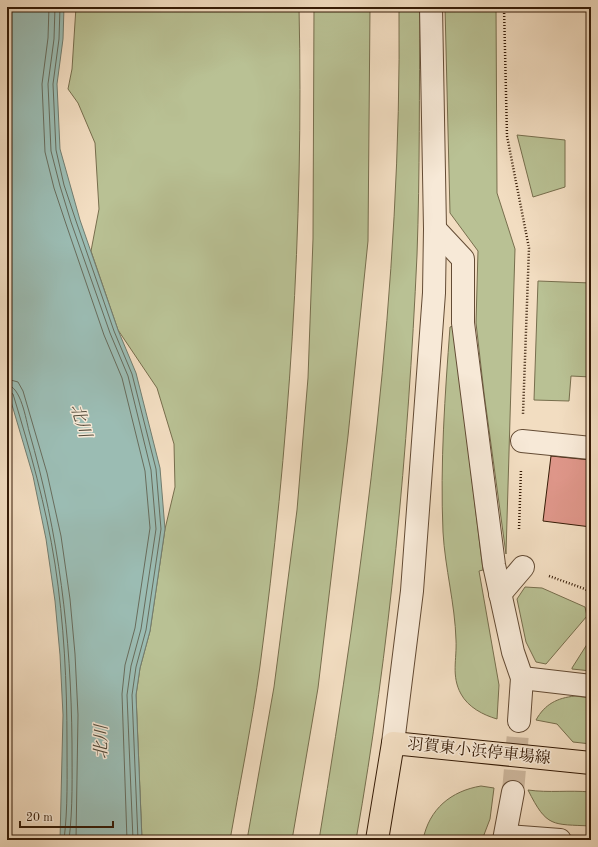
<svg xmlns="http://www.w3.org/2000/svg" width="598" height="847" viewBox="0 0 598 847" font-family="'Old Standard TT','Noto Serif JP',serif">
<style>
.green{fill:#b9c194;stroke:#776e4d}
.water{fill:#9bbcb3;stroke:#727c6e}
.lines{fill:none;stroke-linecap:round;stroke-linejoin:round}
.shore{stroke:#686c5c;stroke-width:1}
.building{fill:#de9689;stroke:#351b06}
.minor-tunnel{stroke:#ccb69c;stroke-width:22;stroke-dasharray:22 11;stroke-linecap:butt}
.minor-casing{stroke:#644c35;stroke-width:24}
.major-casing{stroke:#351b06;stroke-width:24}
.path{stroke:#351b06;stroke-width:2.5;stroke-dasharray:1 2;stroke-linecap:butt}
.minor{stroke:#f7e9d7;stroke-width:22}
.major{stroke:#f2ddc1;stroke-width:22}
.labels{text-anchor:middle;dominant-baseline:central;stroke-width:3;stroke-linejoin:round;paint-order:stroke}
.street-label{font-size:16px;fill:#351b06;stroke:#f7e9d7}
.water-label{font-size:17px;font-style:italic;fill:#544b3a;stroke:#f7e9d7}
</style>
<rect width="100%" height="100%" fill="#f2ddc1"/>
<filter id="stains"><feTurbulence type="fractalNoise" baseFrequency=".005" numOctaves="4"/><feColorMatrix values="0 0 0 0 .2 0 0 0 0 .09 0 0 0 0 .02 0 0 0 .5 -.17"/></filter>
<radialGradient id="worn" r=".72"><stop offset=".6" stop-color="#630" stop-opacity="0"/><stop offset="1" stop-color="#630" stop-opacity=".3"/></radialGradient>
<g class="green">
<path d="M 76,7 L 299,7 C 304,227 289,447 260,666 C 252,724 240,782 230,840 L 142,840 L 136,695 L 140,668 L 150,631 L 165,529 L 175,487 L 174,444 L 157,388 L 118,330 L 91,251 L 99,209 L 95,143 L 78,103 L 68,89 L 72,69 Z"/>
<path d="M 314,7 L 370,7 L 368,241 L 348,436 L 318,688 L 292,840 L 247,840 L 274,687 L 297,510 L 308,378 L 313,239 Z"/>
<path d="M 399,7 L 420,7 C 419,90 420,173 417,255 C 408,451 390,647 356,840 L 319,840 C 364,565 402,286 399,7 Z"/>
<path d="M 445,7 L 496,7 L 497,193 L 515,249 L 506,554 L 484,393 L 476,323 L 478,251 L 450,213 Z"/>
<path d="M 517,135 L 565,140 L 565,187 L 533,197 Z"/>
<path d="M 538,281 L 591,283 L 591,377 L 571,376 L 569,401 L 534,400 Z"/>
<path d="M 453,326 L 483,570 L 479,571 L 499,685 L 497,719 C 483,715 468,707 461,694 C 451,676 457,659 456,640 C 455,604 445,568 443,532 C 440,463 445,395 450,327 Z"/>
<path d="M 525,587 L 542,588 L 585,607 L 587,616 L 546,664 L 536,662 L 526,642 L 517,599 Z"/>
<path d="M 591,638 L 591,671 L 572,669 L 572,668 Z"/>
<path d="M 575,696 L 591,698 L 591,744 L 573,742 L 557,724 L 536,720 C 545,704 557,698 575,696 Z"/>
<path d="M 481,786 L 494,788 L 490,819 L 482,840 L 423,840 C 429,809 451,791 481,786 Z"/>
<path d="M 528,790 C 549,793 569,790 591,792 L 591,826 C 552,824 547,828 528,790 Z"/>
</g>
<path class="water" d="M 7,7 L 64,7 L 63,39 L 57,84 L 60,149 L 80,220 L 118,330 L 136,373 L 160,468 L 165,529 L 150,631 L 140,668 L 136,695 L 142,840 L 60,840 L 63,715 L 60,655 L 55,601 L 46,539 L 33,476 L 7,388 Z"/>
<g class="lines">
<g class="shore">
<path d="M 49,7 L 48,38 L 42,84 L 45,152 L 54,188 L 66,224 L 104,335 L 122,378 L 145,471 L 150,528 L 135,628 L 125,665 L 122,694 L 127,840"/>
<path d="M 55,7 L 54,39 L 48,84 L 51,151 L 60,186 L 71,222 L 110,333 L 128,376 L 151,470 L 156,529 L 141,629 L 131,666 L 127,695 L 133,840"/>
<path d="M 60,7 L 59,39 L 53,84 L 56,150 L 64,185 L 76,221 L 114,331 L 132,374 L 156,469 L 161,529 L 146,630 L 136,667 L 132,695 L 138,840"/>
<path d="M 7,379 L 18,382 L 23,391 L 47,473 L 61,536 L 70,599 L 75,654 L 78,715 L 76,840"/>
<path d="M 7,385 C 21,386 26,420 29,431 C 59,535 71,635 72,743 C 72,775 73,808 69,840"/>
<path d="M 7,390 L 13,394 C 30,450 46,506 55,564 C 64,623 67,683 67,743 C 67,775 68,808 64,840"/>
</g>
</g>
<path class="building" d="M 551,456 L 591,460 L 591,527 L 543,521 Z"/>
<g class="lines">
<path class="minor-tunnel" d="M 513,792 L 519,721"/>
<g class="minor-casing">
<g id="minor">
<path d="M 435,229 L 463,259 L 463,323 L 494,565 L 513,652 L 522,678 L 519,721"/>
<path d="M 522,441 L 591,448"/>
<path d="M 500,594 L 523,567"/>
<path d="M 522,678 L 591,686"/>
<path d="M 393,743 L 412,591 L 434,293 L 435,229 L 431,7"/>
<path d="M 506,836 L 560,840"/>
<path d="M 504,840 L 513,792"/>
</g>
</g>
<g class="major-casing">
<path id="major" d="M 377,840 L 393,743 L 591,763"/>
</g>
<g class="path">
<path d="M 504,7 L 507,136 L 529,248 L 523,414"/>
<path d="M 519,529 L 521,469"/>
<path d="M 549,576 L 585,589 L 591,593"/>
</g>
<use href="#minor" class="minor"/>
<use href="#major" class="major"/>
</g>
<g class="labels">
<g class="street-label">
<text transform="translate(479 752) rotate(6)">羽賀東小浜停車場線</text>
</g>
<g class="water-label">
<text transform="translate(80 421) rotate(73)">北川</text>
<text transform="translate(102 742) rotate(-89)">北川</text>
</g>
</g>
<rect width="598" height="847" fill="none" stroke="#f2ddc1" stroke-width="24"/>
<rect x="8" y="8" width="582" height="831" fill="none" stroke="#351b06" stroke-width="2"/>
<rect x="12" y="12" width="574" height="823" fill="none" stroke="#351b06"/>
<path d="M20 821v6h93v-6" fill="none" stroke="#351b06" stroke-width="2"/>
<text x="26" y="821" font-size="12" fill="#351b06" stroke="#f7e9d7" stroke-width="3" paint-order="stroke">20 m</text>
<rect width="100%" height="100%" filter="url(#stains)"/>
<rect width="100%" height="100%" fill="url(#worn)"/>
</svg>
